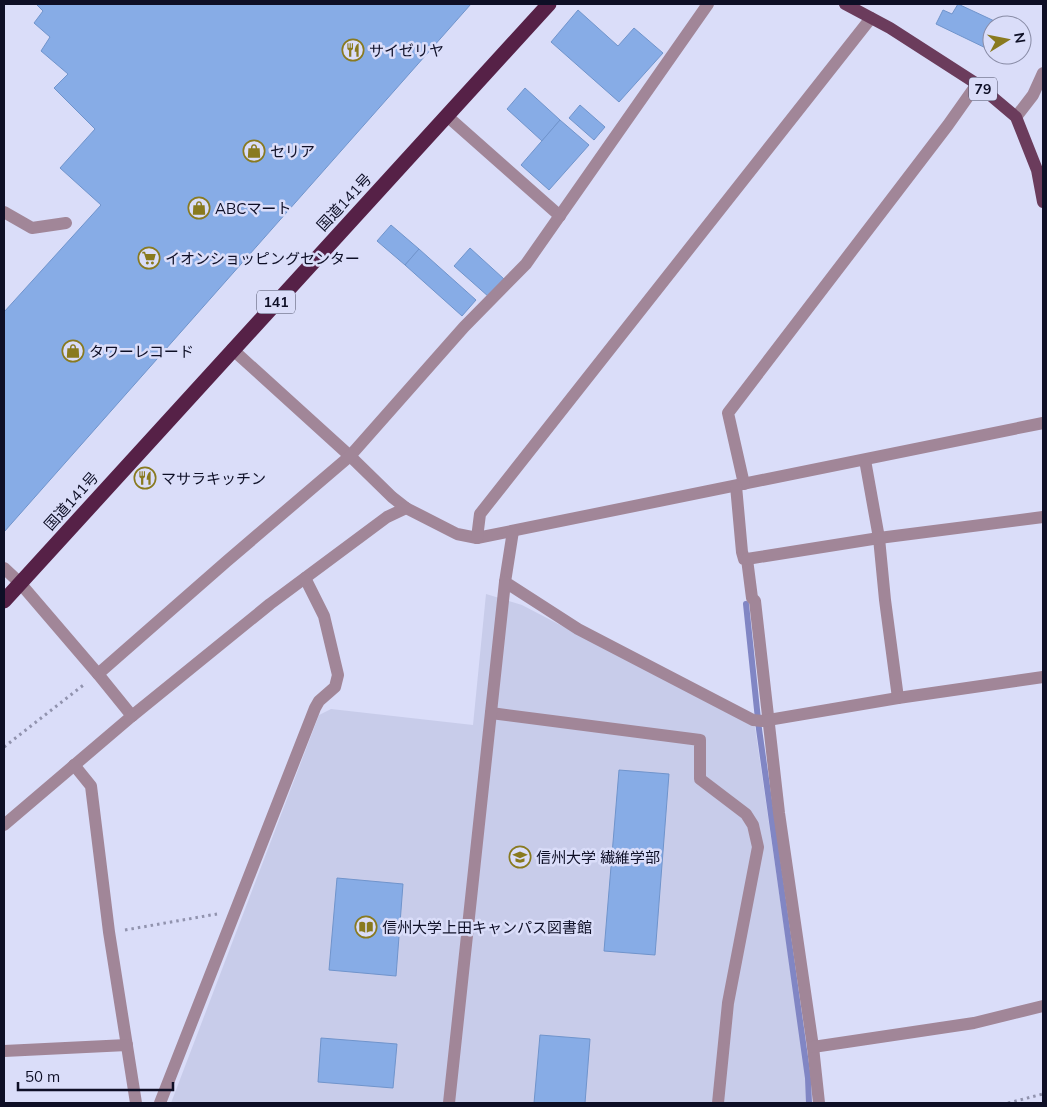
<svg xmlns="http://www.w3.org/2000/svg" width="1047" height="1107" viewBox="0 0 1047 1107" font-family="Mulish,'Noto Sans JP',sans-serif">
<style>
.built{fill:#c8ccea}
.lines{fill:none;stroke-linecap:round;stroke-linejoin:round}
.stream{stroke:#8186c4;stroke-width:6}
.building{fill:#87ace6;stroke:#7094cc}
.path{stroke:#9193ae;stroke-width:3;stroke-dasharray:2.5 4;stroke-linecap:butt}
.minor{stroke:#a18698;stroke-width:12}
.major{stroke:#6b3c5c;stroke-width:12}
.highway{stroke:#562147;stroke-width:15}
.labels{text-anchor:middle;dominant-baseline:central;stroke-width:5;stroke-linejoin:round;paint-order:stroke}
.shield{fill:#daddf9;stroke:#4b4d65;stroke-width:1}
.shield-label{font-size:14px;font-weight:bold;fill:#0e0f26}
.poi-label{font-size:15px;fill:#0e0f26;stroke:#daddf9;text-anchor:start}
.street-label{font-size:15px;fill:#0e0f26;stroke:#daddf9}
</style>
<rect width="100%" height="100%" fill="#daddf9"/>
<path class="built" d="M 486,594 L 522,605 L 755,727 L 806,1078 L 806,1103 L 171,1103 L 319,715 L 331,709 L 473,725 Z"/>
<g class="lines">
<path class="stream" d="M 746,604 L 759,729 L 808,1078 L 809,1103"/>
</g>
<g class="building">
<path d="M 36,4 L 471,4 L 4,532 L 4,312 L 101,205 L 60,168 L 95,129 L 54,88 L 68,74 L 41,51 L 50,37 L 34,23 L 43,11 Z"/>
<path d="M 958,4 L 1003,25 L 992,25 L 992,51 L 936,24 L 943,10 L 952,14 Z"/>
<path d="M 578,10 L 618,46 L 634,28 L 663,53 L 619,102 L 551,42 Z"/>
<path d="M 999,55 L 1013,55 L 1010,60 Z"/>
<path d="M 525,88 L 560,120 L 542,141 L 507,109 Z"/>
<path d="M 580,105 L 605,127 L 594,140 L 569,118 Z"/>
<path d="M 560,120 L 589,145 L 549,190 L 521,165 Z"/>
<path d="M 391,225 L 419,249 L 405,265 L 377,241 Z"/>
<path d="M 470,248 L 504,279 L 489,297 L 454,266 Z"/>
<path d="M 419,249 L 476,300 L 462,316 L 405,265 Z"/>
<path d="M 619,770 L 669,774 L 655,955 L 604,951 Z"/>
<path d="M 337,878 L 403,884 L 396,976 L 329,970 Z"/>
<path d="M 540,1035 L 590,1039 L 585,1103 L 534,1103 Z"/>
<path d="M 321,1038 L 397,1044 L 393,1088 L 318,1082 Z"/>
</g>
<g class="lines">
<g class="path">
<path d="M 4,747 L 86,683"/>
<path d="M 125,930 L 217,914"/>
<path d="M 1008,1103 L 1043,1094"/>
</g>
<g class="minor">
<path d="M 447,116 L 560,216"/>
<path d="M 1016,117 L 1033,95 L 1043,73"/>
<path d="M 4,212 L 32,228 L 66,223"/>
<path d="M 232,349 L 350,456 L 392,497 L 406,508 L 457,534 L 477,538 L 1043,423"/>
<path d="M 865,460 L 879,538 L 885,600 L 898,698"/>
<path d="M 744,484 L 728,413 L 948,125 L 977,84"/>
<path d="M 736,486 L 742,552 L 744,559 L 747,559 L 752,598 L 755,601 L 779,813 L 813,1047 L 819,1103"/>
<path d="M 513,531 L 505,582 L 578,629 L 753,720 L 762,721 L 898,698 L 1043,677"/>
<path d="M 477,538 L 480,514 L 871,18"/>
<path d="M 747,559 L 879,538 L 1043,517"/>
<path d="M 4,568 L 20,583 L 98,674 L 132,716"/>
<path d="M 98,674 L 227,561 L 350,456 L 464,327 L 526,264 L 708,4"/>
<path d="M 491,713 L 700,740 L 700,779 L 746,814 L 753,825 L 758,847 L 728,1003 L 718,1103"/>
<path d="M 74,765 L 91,786 L 109,932 L 136,1103"/>
<path d="M 4,825 L 132,716 L 270,604 L 387,517 L 406,508"/>
<path d="M 813,1047 L 974,1023 L 1043,1006"/>
<path d="M 4,1051 L 127,1045"/>
<path d="M 160,1103 L 315,708 L 319,701 L 335,687 L 338,675 L 324,616 L 305,578"/>
<path d="M 449,1103 L 505,582"/>
</g>
<path class="major" d="M 845,4 L 890,28 L 977,84 L 1016,117 L 1037,170 L 1043,202"/>
<path class="highway" d="M 4,601 L 549,4"/>
</g>
<defs>
<g id="restaurant-ring" transform="scale(1.125)"><circle r="9.5" fill="#daddf9" stroke="#897a1f" stroke-width="1.5"/><path d="M-5-6h1v4h1v-4h1v4h1v-4h1v5L-1.5 .5V6h-2V.5L-5-1ZM5-6V6H3V1.5H1.5Q1.5-4 5-6Z" fill="#897a1f"/></g>
<g id="shop-ring" transform="scale(1.125)"><circle r="9.5" fill="#daddf9" stroke="#897a1f" stroke-width="1.5"/><path d="M-5-2.5h2.3a2.7 3.5 0 0 1 5.4 0H5L5.5 6h-11ZM-1.5-2.5h3a1.5 2.3 0 0 0-3 0Z" fill="#897a1f"/></g>
<g id="supermarket-ring" transform="scale(1.125)"><circle r="9.5" fill="#daddf9" stroke="#897a1f" stroke-width="1.5"/><path d="M-6-5.5h2.5l.6 2H6L4.5 2H-2.5L-4.4-4H-6ZM-1.5 3.2a1.3 1.3 0 1 0 .1 0ZM3 3.2a1.3 1.3 0 1 0 .1 0Z" fill="#897a1f"/></g>
<g id="university-ring" transform="scale(1.125)"><circle r="9.5" fill="#daddf9" stroke="#897a1f" stroke-width="1.5"/><path d="M0-5L7-2L0 1L-7-2ZM-4 1L0 2.5L4 1V4Q0 6-4 4Z" fill="#897a1f"/></g>
<g id="library-ring" transform="scale(1.125)"><circle r="9.5" fill="#daddf9" stroke="#897a1f" stroke-width="1.5"/><path d="M-6-4Q-3-5.5-.7-3.5V5Q-3 3-6 4ZM6-4Q3-5.5 .7-3.5V5Q3 3 6 4Z" fill="#897a1f"/></g>
</defs>
<g fill-rule="evenodd">
<use href="#restaurant-ring" x="353" y="50"/>
<use href="#shop-ring" x="254" y="151"/>
<use href="#shop-ring" x="199" y="208"/>
<use href="#supermarket-ring" x="149" y="258"/>
<use href="#shop-ring" x="73" y="351"/>
<use href="#restaurant-ring" x="145" y="478"/>
<use href="#university-ring" x="520" y="857"/>
<use href="#library-ring" x="366" y="927"/>
</g>
<g class="labels">
<g class="shield">
<rect x="969" y="77.5" width="28" height="23" rx="4"/>
<rect x="257" y="290.5" width="38" height="23" rx="4"/>
</g>
<g class="shield-label">
<text x="983" y="89">79</text>
<text x="276" y="302">141</text>
</g>
<g class="poi-label">
<text x="369" y="50">サイゼリヤ</text>
<text x="270" y="151">セリア</text>
<text x="215" y="208">ABCマート</text>
<text x="165" y="258">イオンショッピングセンター</text>
<text x="89" y="351">タワーレコード</text>
<text x="161" y="478">マサラキッチン</text>
<text x="536" y="857">信州大学 繊維学部</text>
<text x="382" y="927">信州大学上田キャンパス図書館</text>
</g>
<g class="street-label">
<text transform="translate(344 202) rotate(-47)">国道141号</text>
<text transform="translate(71 501) rotate(-48)">国道141号</text>
</g>
</g>
<rect width="1047" height="1107" fill="none" stroke="#0e0f26" stroke-width="10"/>
<g transform="translate(1007 40) rotate(80)"><circle r="24" fill="#daddf9" stroke="#888ba5"/>
<path d="M0-4L9 19L0 12L-9 19Z" fill="#897a1f"/>
<text y="-8" font-size="14" font-weight="bold" text-anchor="middle" fill="#0e0f26">N</text>
</g>
<path d="M18 1082v8h155v-8" fill="none" stroke="#0e0f26" stroke-width="2.5"/>
<text x="25" y="1082" font-size="15" fill="#0e0f26" stroke="#daddf9" stroke-width="4" paint-order="stroke">50 m</text>
</svg>
